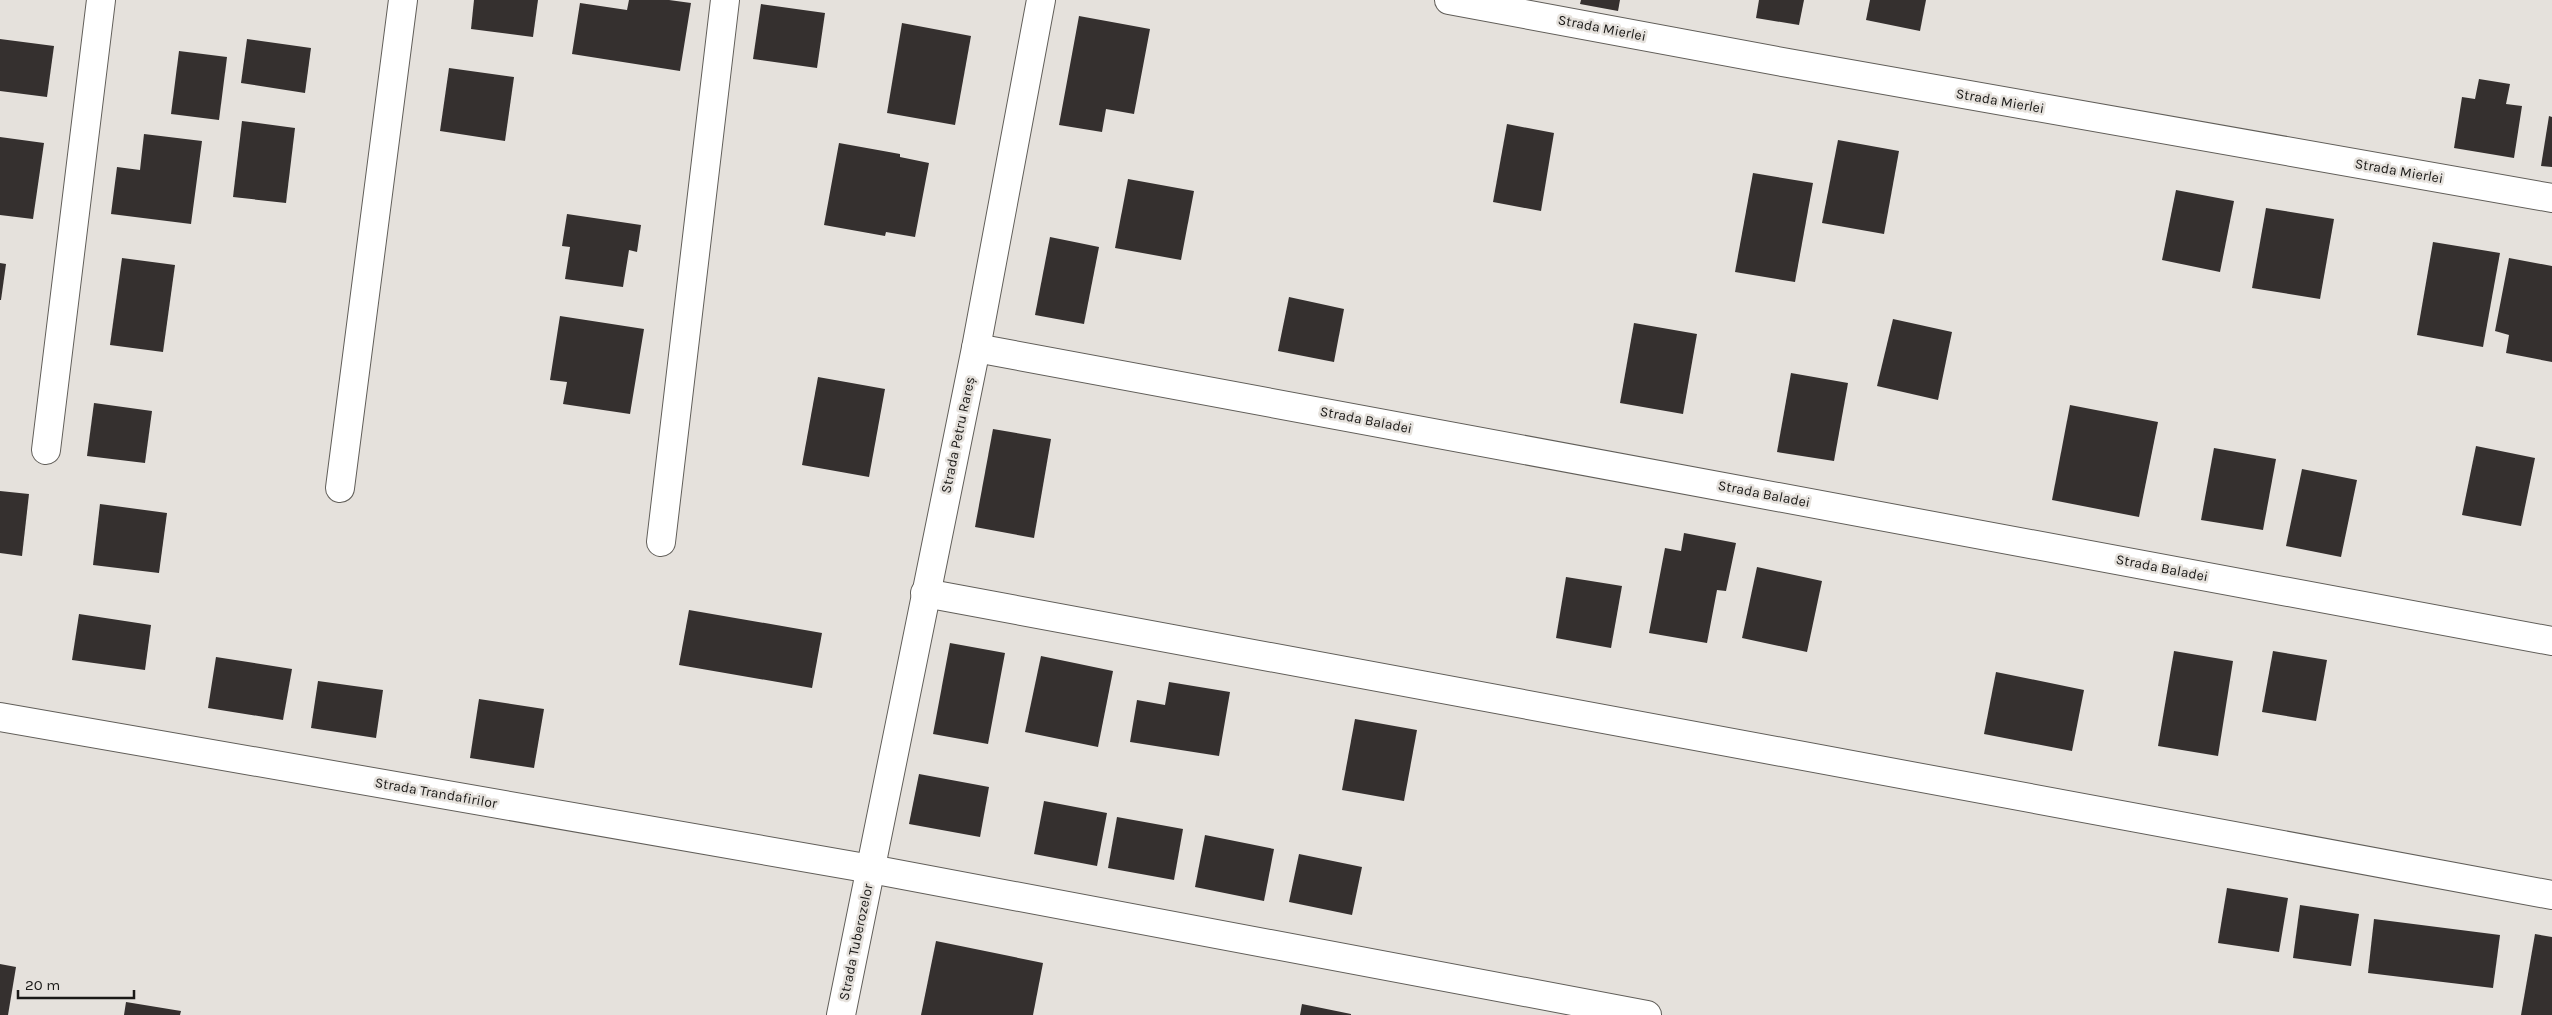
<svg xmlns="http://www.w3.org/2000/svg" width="2552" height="1015" viewBox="0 0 2552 1015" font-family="Karla,sans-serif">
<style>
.building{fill:#35302f}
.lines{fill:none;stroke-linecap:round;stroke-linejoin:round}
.street-casing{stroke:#615e59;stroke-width:30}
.street{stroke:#fff;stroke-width:28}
.labels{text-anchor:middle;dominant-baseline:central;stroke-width:5;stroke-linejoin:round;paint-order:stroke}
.street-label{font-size:14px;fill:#1a1917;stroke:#e5e1dc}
</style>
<rect width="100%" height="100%" fill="#e5e1dc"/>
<g class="building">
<path d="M 474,0 L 538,0 L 533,37 L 471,29 Z"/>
<path d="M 629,0 L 669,0 L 691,3 L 680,71 L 572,54 L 580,3 L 627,10 Z"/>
<path d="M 1581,0 L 1620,0 L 1618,11 L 1580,4 Z"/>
<path d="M 1759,0 L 1804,0 L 1799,25 L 1756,18 Z"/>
<path d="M 1870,0 L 1926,0 L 1920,31 L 1866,20 Z"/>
<path d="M 761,4 L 825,13 L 817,68 L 753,59 Z"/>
<path d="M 1079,16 L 1150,29 L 1134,114 L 1106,109 L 1102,132 L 1059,125 Z"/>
<path d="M 902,23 L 971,36 L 955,125 L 887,113 Z"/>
<path d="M 0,39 L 54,46 L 47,97 L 0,91 Z"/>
<path d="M 247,39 L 311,48 L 305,93 L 241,83 Z"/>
<path d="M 179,51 L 227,57 L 219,120 L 171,114 Z"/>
<path d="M 449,68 L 514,77 L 505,141 L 440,131 Z"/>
<path d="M 2479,79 L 2510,84 L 2506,104 L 2522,106 L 2514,158 L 2454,148 L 2462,97 L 2475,99 Z"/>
<path d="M 2549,116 L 2552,117 L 2552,167 L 2541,166 Z"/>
<path d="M 242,121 L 295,128 L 286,203 L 233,197 Z"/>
<path d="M 1507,124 L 1554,133 L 1541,211 L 1493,202 Z"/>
<path d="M 144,134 L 202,141 L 191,224 L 111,214 L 117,167 L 140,170 Z"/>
<path d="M 0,137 L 44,143 L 33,219 L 0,215 Z"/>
<path d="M 1838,140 L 1899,151 L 1884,234 L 1822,223 Z"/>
<path d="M 839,143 L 900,154 L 900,157 L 929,163 L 915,237 L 886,232 L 885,236 L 824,225 Z"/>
<path d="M 1753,173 L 1813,183 L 1795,282 L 1735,272 Z"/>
<path d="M 1128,179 L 1194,191 L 1181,260 L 1115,248 Z"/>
<path d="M 2176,190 L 2234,201 L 2220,272 L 2162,260 Z"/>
<path d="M 2266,208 L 2334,219 L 2320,299 L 2252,288 Z"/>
<path d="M 567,214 L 641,225 L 637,252 L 629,250 L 623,287 L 565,279 L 570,247 L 562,246 Z"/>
<path d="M 1050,237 L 1099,247 L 1084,324 L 1035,315 Z"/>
<path d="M 2433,242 L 2500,253 L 2483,347 L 2417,335 Z"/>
<path d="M 122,258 L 175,265 L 163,352 L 110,345 Z"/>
<path d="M 2509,258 L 2552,266 L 2552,362 L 2506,353 L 2509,335 L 2495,331 Z"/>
<path d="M 0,263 L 6,264 L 1,300 L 0,300 Z"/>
<path d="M 1289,297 L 1344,309 L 1334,362 L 1278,351 Z"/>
<path d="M 560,316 L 644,329 L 630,414 L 563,404 L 567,382 L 550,380 Z"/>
<path d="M 1893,319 L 1952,332 L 1938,400 L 1877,386 Z"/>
<path d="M 1634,323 L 1697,334 L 1683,414 L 1620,403 Z"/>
<path d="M 1791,373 L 1848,383 L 1834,461 L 1777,452 Z"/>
<path d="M 818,377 L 885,389 L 869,477 L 802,465 Z"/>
<path d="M 94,403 L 152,411 L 145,463 L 87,456 Z"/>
<path d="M 2070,405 L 2158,422 L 2139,517 L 2052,500 Z"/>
<path d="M 993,429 L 1051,439 L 1034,538 L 975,527 Z"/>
<path d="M 2476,446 L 2535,458 L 2521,526 L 2462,515 Z"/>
<path d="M 2214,448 L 2276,459 L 2263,530 L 2201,520 Z"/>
<path d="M 2302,469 L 2357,480 L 2341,557 L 2286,546 Z"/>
<path d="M 0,491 L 29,494 L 22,556 L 0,553 Z"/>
<path d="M 100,504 L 167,513 L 159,573 L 93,565 Z"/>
<path d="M 1684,533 L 1736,543 L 1726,591 L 1717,590 L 1707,643 L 1649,633 L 1665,548 L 1681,551 Z"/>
<path d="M 1757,567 L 1822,581 L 1807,652 L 1742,638 Z"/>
<path d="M 1566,577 L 1622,586 L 1611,648 L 1556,638 Z"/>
<path d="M 689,610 L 822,633 L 812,688 L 679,665 Z"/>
<path d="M 79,614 L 151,625 L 145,670 L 72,660 Z"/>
<path d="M 950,643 L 1005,653 L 988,744 L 933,734 Z"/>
<path d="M 2174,651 L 2233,661 L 2218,756 L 2158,746 Z"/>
<path d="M 2273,651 L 2327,660 L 2316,721 L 2262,712 Z"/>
<path d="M 1041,656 L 1113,671 L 1098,747 L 1025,732 Z"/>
<path d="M 216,657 L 292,669 L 283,720 L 208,708 Z"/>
<path d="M 1996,672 L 2084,690 L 2072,751 L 1984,734 Z"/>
<path d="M 318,681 L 383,690 L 376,738 L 311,728 Z"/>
<path d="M 1169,682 L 1230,692 L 1219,756 L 1130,742 L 1137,700 L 1165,705 Z"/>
<path d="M 479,699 L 544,709 L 534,768 L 470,758 Z"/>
<path d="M 1355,719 L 1417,730 L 1404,801 L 1342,790 Z"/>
<path d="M 919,774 L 989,787 L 980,837 L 909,824 Z"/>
<path d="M 1044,801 L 1107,813 L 1097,866 L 1034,854 Z"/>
<path d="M 1117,817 L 1183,829 L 1174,880 L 1108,868 Z"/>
<path d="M 1205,835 L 1274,849 L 1264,901 L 1195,887 Z"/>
<path d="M 1299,854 L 1362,867 L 1352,915 L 1289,902 Z"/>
<path d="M 2227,888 L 2288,898 L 2279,952 L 2218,943 Z"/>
<path d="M 2300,905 L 2359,914 L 2351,966 L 2293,958 Z"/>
<path d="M 2374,919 L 2500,935 L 2493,988 L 2368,973 Z"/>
<path d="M 2535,934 L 2552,937 L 2552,1015 L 2521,1015 Z"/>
<path d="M 936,941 L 1043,963 L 1033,1015 L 921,1015 Z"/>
<path d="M 0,964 L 16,967 L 8,1015 L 0,1015 Z"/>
<path d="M 126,1002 L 181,1011 L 180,1015 L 124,1015 Z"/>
<path d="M 1302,1004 L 1351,1014 L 1351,1015 L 1300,1015 Z"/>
</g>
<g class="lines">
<g class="street-casing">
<g id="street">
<path d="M 1449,0 L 1788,63 L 2552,198"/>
<path d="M 976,348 L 2552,641"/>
<path d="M 46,450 L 101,0"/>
<path d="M 340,488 L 403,0"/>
<path d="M 661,542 L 725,0"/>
<path d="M 925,593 L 2552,895"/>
<path d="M 0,717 L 871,869 L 1647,1015"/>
<path d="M 841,1015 L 976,348 L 1041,0"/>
</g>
</g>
<use href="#street" class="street"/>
</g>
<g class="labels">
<g class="street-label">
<text transform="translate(1602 28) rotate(11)">Strada Mierlei</text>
<text transform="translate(2000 101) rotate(10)">Strada Mierlei</text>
<text transform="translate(2399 171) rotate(10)">Strada Mierlei</text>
<text transform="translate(1366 420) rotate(11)">Strada Baladei</text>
<text transform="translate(958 435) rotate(-78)">Strada Petru Rareș</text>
<text transform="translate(1764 494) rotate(11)">Strada Baladei</text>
<text transform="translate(2162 568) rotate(11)">Strada Baladei</text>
<text transform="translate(436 793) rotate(10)">Strada Trandafirilor</text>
<text transform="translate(856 942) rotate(-78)">Strada Tuberozelor</text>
</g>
</g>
<path d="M18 990v8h116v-8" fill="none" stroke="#1a1917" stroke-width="2.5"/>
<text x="25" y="990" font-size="15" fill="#1a1917" stroke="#e5e1dc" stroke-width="4" paint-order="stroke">20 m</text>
</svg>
